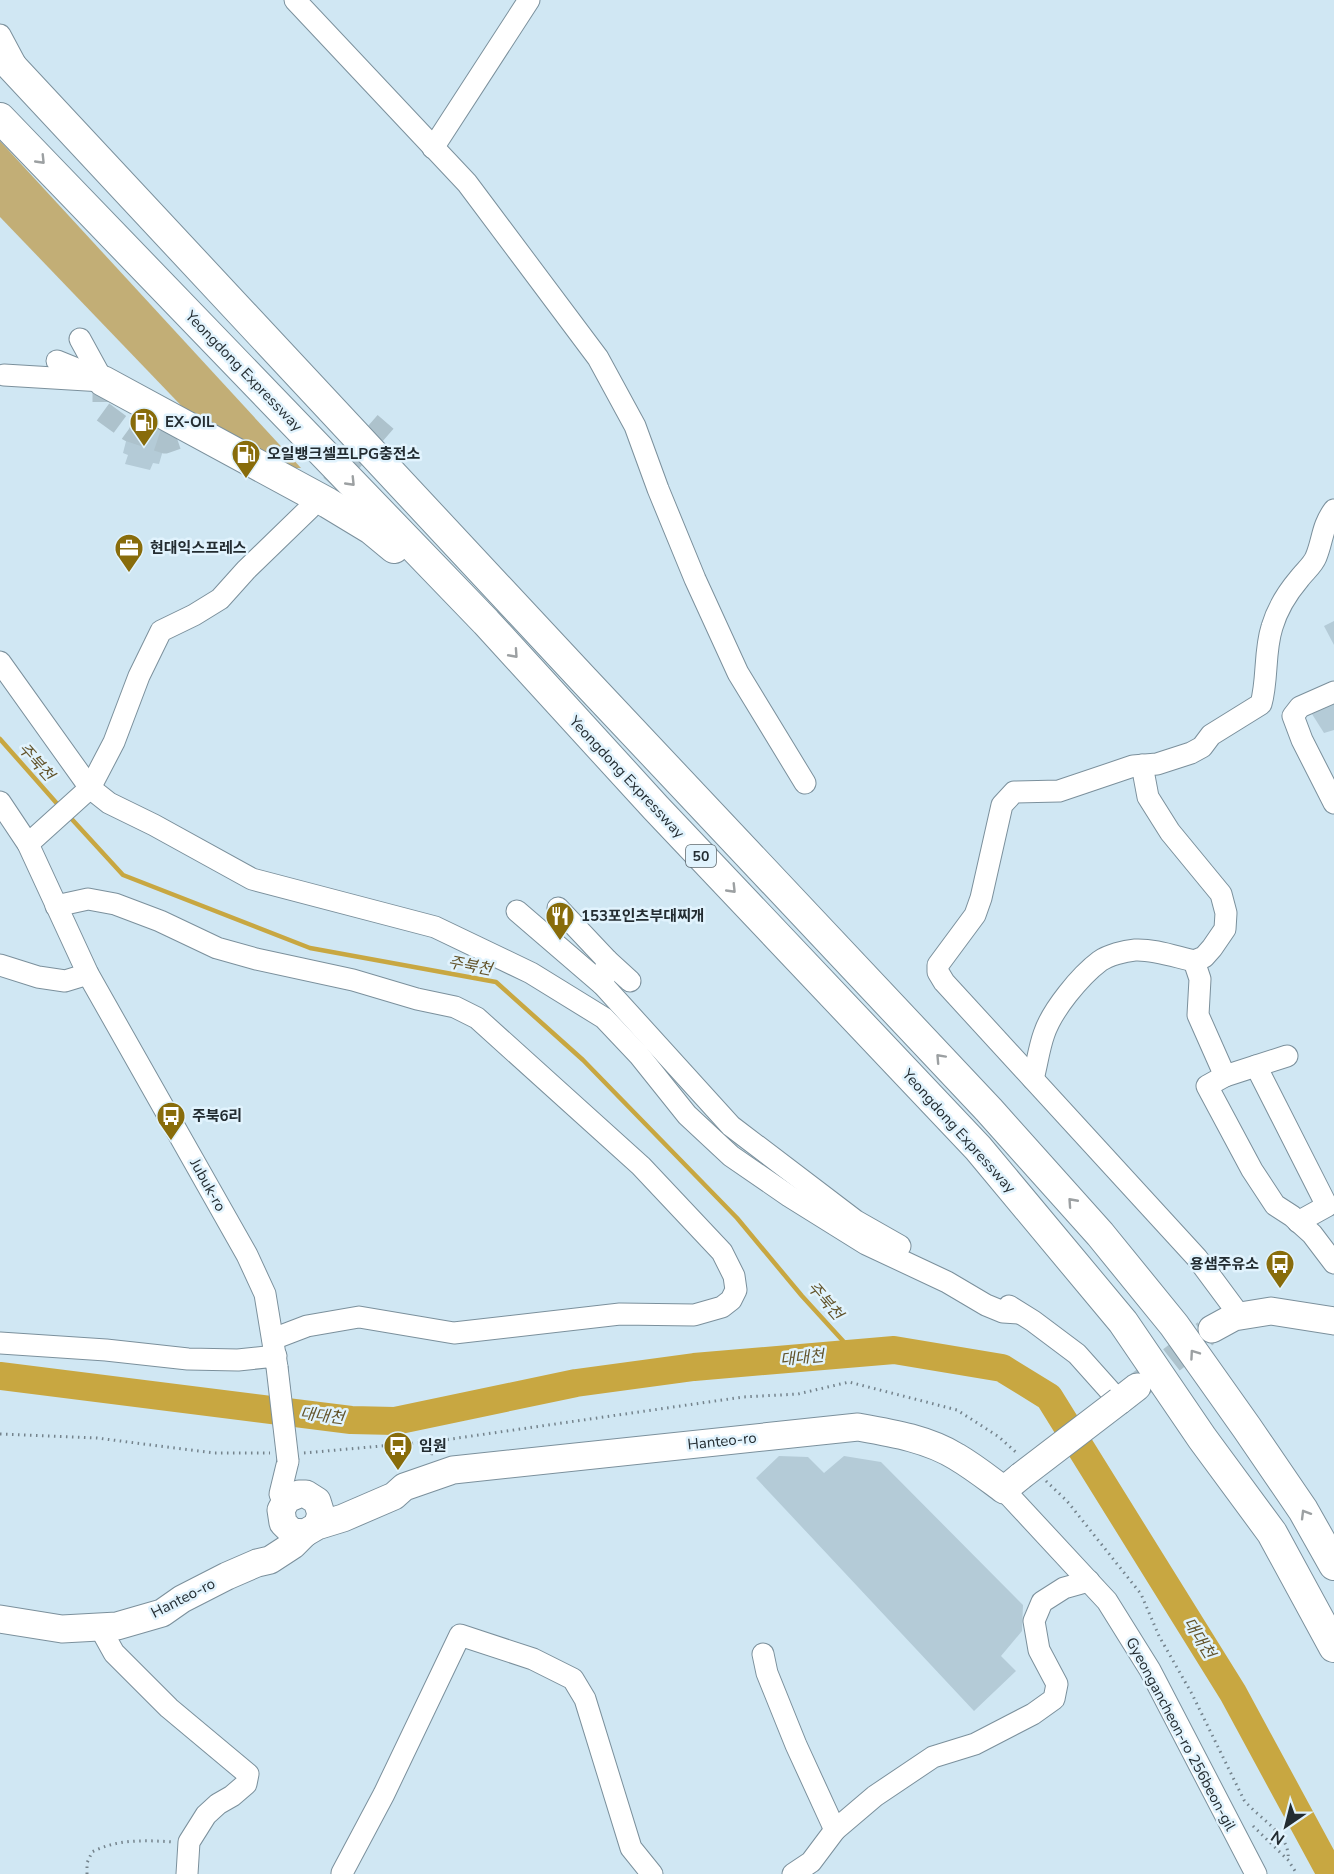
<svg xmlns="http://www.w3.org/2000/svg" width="1334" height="1874" viewBox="0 0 1334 1874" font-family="'Nunito Sans','Noto Sans KR',sans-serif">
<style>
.green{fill:#c2ae76}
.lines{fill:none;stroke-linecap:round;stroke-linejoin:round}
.stream{stroke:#c8a741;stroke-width:4.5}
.river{stroke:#c8a741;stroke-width:28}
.building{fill:#b4cbd7}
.minor-tunnel{stroke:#adc2cc;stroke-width:21;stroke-dasharray:21 10;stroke-linecap:butt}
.major-tunnel{stroke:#adc2cc;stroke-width:27;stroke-dasharray:27 14;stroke-linecap:butt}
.minor-casing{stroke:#7b909c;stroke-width:23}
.major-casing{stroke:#7b909c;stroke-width:29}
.highway-casing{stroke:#7b909c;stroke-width:32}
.path{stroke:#74838c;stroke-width:3;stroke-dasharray:1.5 4.5;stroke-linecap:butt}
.minor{stroke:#fff;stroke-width:21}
.major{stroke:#fff;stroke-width:27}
.highway{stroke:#fff;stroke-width:30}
.minor-bridge-casing{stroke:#7b909c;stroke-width:23;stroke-linecap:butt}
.major-bridge-casing{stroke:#7b909c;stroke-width:29;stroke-linecap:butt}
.minor-bridge{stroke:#fff;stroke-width:21}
.major-bridge{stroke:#fff;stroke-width:27}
.oneway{stroke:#9ca0a2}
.labels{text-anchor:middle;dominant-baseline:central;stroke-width:5;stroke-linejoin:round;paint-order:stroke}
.shield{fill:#e1f3fd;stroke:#5c686e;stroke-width:1.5}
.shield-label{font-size:14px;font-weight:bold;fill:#232c31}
.street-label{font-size:15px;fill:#232c31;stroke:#e1f3fd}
.poi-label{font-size:15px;font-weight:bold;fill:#232c31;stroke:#e1f3fd;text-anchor:start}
.water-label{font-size:16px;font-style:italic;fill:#62532a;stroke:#e1f3fd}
</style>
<rect width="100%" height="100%" fill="#d0e7f3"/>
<path class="green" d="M 0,141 L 301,468 L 289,468 L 195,420 L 0,217 Z"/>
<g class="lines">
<g class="stream">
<path d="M 0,739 L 60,807"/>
<path d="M 68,815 L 123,875 L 310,948 L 496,982 L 583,1060 L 737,1218 L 802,1296 L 854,1353"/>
</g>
<path class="river" d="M 0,1376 L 351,1420 L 395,1421 L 576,1383 L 694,1367 L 894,1350 L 1002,1368 L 1049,1397 L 1233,1693 L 1331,1874"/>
</g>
<g class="building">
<path d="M 132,418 L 169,430 L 159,464 L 153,463 L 150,470 L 125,464 L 128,455 L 123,453 Z"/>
<path d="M 1334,621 L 1334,645 L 1324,626 Z"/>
<path d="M 1334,703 L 1334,730 L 1324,733 L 1312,714 Z"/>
<path d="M 779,1456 L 808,1457 L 824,1473 L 844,1456 L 881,1462 L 1023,1605 L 1022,1631 L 1001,1656 L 1016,1671 L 974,1711 L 756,1478 Z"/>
</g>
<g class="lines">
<g class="minor-tunnel">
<path d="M 103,381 L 103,412 L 129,431 L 165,443 L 197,432"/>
<path d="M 311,508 L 388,419"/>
</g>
<path class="major-tunnel" d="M 1139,1385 L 1206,1333"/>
<g class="minor-casing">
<g id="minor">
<path d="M 295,0 L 467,183 L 598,358 L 635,426 L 658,489 L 695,579 L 738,673 L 805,783"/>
<path d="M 0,35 L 16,65"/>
<path d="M 433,148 L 529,0"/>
<path d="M 80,339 L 103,381"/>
<path d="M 57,361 L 89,374"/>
<path d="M 4,375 L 103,381"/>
<path d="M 0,662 L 90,788 L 109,803 L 154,825 L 252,879 L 435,927 L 531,973 L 604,1018 L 639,1055 L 687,1115 L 731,1156 L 789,1196 L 866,1244 L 947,1282 L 986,1305 L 1003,1312 L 1019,1313"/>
<path d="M 1334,692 L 1300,707 L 1293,716 L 1302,740 L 1334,803"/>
<path d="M 1142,765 L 1148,797 L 1170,832 L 1221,894 L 1226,913 L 1225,929 L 1212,948 L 1204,957 L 1194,961 L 1200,979 L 1198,1015 L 1225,1076 L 1207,1086 L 1252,1170 L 1275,1205 L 1292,1216 L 1312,1234 L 1334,1263"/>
<path d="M 0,802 L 28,844 L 88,974 L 247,1255 L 265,1294 L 277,1367"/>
<path d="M 28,844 L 90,788 L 114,742 L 139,676 L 161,631 L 194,615 L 220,599 L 246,570 L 310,508"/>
<path d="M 56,906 L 88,899 L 115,904 L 160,921 L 217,948 L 256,959 L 353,980 L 417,999 L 455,1007 L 477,1018 L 641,1166 L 722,1252 L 734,1276 L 736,1290 L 731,1300 L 722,1307 L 694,1315 L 620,1314 L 454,1333 L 359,1317 L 307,1326 L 273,1339"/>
<path d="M 558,908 L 607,960 L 603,985"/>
<path d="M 517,911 L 603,985 L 731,1126 L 856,1221 L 900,1246"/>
<path d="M 607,960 L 630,981"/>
<path d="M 0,965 L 38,977 L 65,981 L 88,974"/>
<path d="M 1256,1066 L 1327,1206 L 1298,1222"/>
<path d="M 1225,1076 L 1287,1056"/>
<path d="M 1033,1079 C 1037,1064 1039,1048 1044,1034 C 1052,1010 1080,976 1100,961 C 1109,955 1124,951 1135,950 C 1154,949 1176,957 1194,961"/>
<path d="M 1009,1306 L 1033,1321 L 1077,1354 L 1119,1401"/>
<path d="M 1240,1316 L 1197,1258 L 944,982 L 938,972 L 938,965 L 975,915 L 981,898 L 1002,805 L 1014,792 L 1059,791 L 1133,766 L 1157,764 L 1191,753 L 1202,747 L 1211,735 L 1261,704 C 1268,679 1264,652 1272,627 C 1277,610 1288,592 1299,579 C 1304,572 1313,565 1316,557 C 1323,540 1322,526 1334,510"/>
<path d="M 0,1343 L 106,1350 L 188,1359 L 238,1360 L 276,1356"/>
<path d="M 1004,1490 L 1107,1601 L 1150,1670 L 1256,1874"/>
<path d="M 284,1504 L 280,1494 L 288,1461"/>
<path d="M 99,1626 L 114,1653 L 169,1708 L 248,1774 L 246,1784 L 232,1796 L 218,1804 L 206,1815 L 189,1842 L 187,1874"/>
<path d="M 763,1654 L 767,1673 L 796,1745 L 835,1830 L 875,1796 L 933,1757 L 975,1744 L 1033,1714 L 1054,1699 L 1057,1684 L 1039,1650 L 1034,1621 L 1042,1602 L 1064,1588 L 1089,1581"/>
<path d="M 342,1873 L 384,1794 L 460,1635 L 533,1659 L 573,1679 L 585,1699 L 631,1848 L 652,1874"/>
<path d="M 793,1874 L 811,1862 L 835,1830"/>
</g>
</g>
<g class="major-casing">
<g id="major">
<path d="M 1212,1329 L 1234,1317 L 1271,1311 L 1334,1321"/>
<path d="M 1119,1401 L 1137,1387"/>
<path d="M 317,1526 L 321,1514 L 317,1501 L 306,1494 L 299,1494 L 287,1499 L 281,1510 L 283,1523 L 292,1532 L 305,1533 L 317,1526 L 343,1518 L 394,1496 L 404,1487 L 453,1470 L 858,1427 C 892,1433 928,1439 957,1457 C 974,1467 989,1479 1004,1490 L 1021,1476"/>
<path d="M 0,1619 L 62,1629 L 117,1626 L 162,1613 L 182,1599 L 227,1576 L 257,1563 L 270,1560 L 293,1545 L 305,1533"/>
</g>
</g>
<g class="highway-casing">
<g id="highway">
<path d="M 0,54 L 584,680 L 989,1110 L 1100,1234 L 1174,1325 L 1247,1428 L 1303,1510 L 1334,1565"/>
<path d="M 0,118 L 486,622 L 656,808 L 978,1148 L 1123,1322 L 1202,1438 L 1272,1533 L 1334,1647"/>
<path d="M 103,381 L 328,503 L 371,529 L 394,548"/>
</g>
</g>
<g class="path">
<path d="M 0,1434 L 97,1438 L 214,1453 L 270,1453"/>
<path d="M 304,1453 L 437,1441 L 743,1397 L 798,1394 L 849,1382 L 957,1410 L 999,1437 L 1018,1454"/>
<path d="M 431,1455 L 437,1441"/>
<path d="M 1046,1481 L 1067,1501 L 1141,1594 L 1159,1636 L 1192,1694 L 1244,1800 C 1259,1819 1291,1834 1288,1860"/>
<path d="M 1253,1826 L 1288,1860 L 1297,1874"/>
<path d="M 87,1874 L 87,1863 L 92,1852 C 117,1839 145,1840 173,1842"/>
</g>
<use href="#minor" class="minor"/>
<use href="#major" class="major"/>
<use href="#highway" class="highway"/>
<g class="minor-bridge-casing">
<path id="minor-bridge" d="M 277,1367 L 288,1461"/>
</g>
<g class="major-bridge-casing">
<path id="major-bridge" d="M 1021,1476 L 1119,1401"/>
</g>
<use href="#minor-bridge" class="minor-bridge"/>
<use href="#major-bridge" class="major-bridge"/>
</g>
<defs><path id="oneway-chevron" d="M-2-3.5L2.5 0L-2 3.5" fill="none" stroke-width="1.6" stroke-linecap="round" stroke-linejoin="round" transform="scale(1.5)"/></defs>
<g class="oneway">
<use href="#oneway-chevron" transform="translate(41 160) rotate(46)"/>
<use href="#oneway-chevron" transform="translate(351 482) rotate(46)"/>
<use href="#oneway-chevron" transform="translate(514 654) rotate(48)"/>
<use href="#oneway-chevron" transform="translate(732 889) rotate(46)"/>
<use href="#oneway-chevron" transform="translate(940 1058) rotate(-133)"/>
<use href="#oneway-chevron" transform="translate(1072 1202) rotate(-132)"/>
<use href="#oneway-chevron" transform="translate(1194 1354) rotate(-125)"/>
<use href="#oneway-chevron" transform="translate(1305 1514) rotate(-121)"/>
</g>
<defs>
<g id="fuel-pin" transform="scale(1.5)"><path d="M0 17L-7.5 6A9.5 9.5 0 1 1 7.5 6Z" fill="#886c0b" stroke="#e1f3fd"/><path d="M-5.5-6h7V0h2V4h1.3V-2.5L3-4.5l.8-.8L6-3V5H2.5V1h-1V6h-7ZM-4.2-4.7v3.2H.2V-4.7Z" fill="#fff"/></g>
<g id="office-pin" transform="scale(1.5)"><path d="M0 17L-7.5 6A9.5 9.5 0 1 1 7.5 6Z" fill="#886c0b" stroke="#e1f3fd"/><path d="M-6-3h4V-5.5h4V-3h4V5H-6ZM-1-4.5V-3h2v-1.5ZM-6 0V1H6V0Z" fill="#fff"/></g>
<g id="restaurant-pin" transform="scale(1.5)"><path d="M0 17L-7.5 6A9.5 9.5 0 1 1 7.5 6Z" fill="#886c0b" stroke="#e1f3fd"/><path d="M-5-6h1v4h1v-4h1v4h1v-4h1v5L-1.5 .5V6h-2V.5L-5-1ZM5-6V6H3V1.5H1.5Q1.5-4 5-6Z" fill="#fff"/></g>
<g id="bus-pin" transform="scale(1.5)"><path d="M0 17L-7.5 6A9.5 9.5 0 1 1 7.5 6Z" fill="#886c0b" stroke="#e1f3fd"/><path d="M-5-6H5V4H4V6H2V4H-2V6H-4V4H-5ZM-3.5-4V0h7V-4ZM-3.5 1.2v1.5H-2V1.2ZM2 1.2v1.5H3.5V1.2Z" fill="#fff"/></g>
</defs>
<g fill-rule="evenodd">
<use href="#fuel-pin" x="144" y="422"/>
<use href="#fuel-pin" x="246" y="454"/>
<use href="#office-pin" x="129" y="548"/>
<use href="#restaurant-pin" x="560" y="916"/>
<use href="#bus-pin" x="171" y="1116"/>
<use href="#bus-pin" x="1280" y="1264"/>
<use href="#bus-pin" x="398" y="1446"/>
</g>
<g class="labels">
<rect class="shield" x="686" y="845" width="30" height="22" rx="4.5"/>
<g class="shield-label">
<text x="701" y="856">50</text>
</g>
<g class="street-label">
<text transform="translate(244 371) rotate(46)">Yeongdong Expressway</text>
<text transform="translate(627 777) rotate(47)">Yeongdong Expressway</text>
<text transform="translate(959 1131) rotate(48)">Yeongdong Expressway</text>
<text transform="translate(208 1185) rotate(61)">Jubuk-ro</text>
<text transform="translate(722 1441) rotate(-6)">Hanteo-ro</text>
<text transform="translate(183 1598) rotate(-27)">Hanteo-ro</text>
<text transform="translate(1181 1734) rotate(62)">Gyeongancheon-ro 256beon-gil</text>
</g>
<g class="poi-label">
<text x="165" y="422">EX-OIL</text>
<text x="267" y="454">오일뱅크셀프LPG충전소</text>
<text x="150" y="548">현대익스프레스</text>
<text x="581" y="916">153포인츠부대찌개</text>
<text x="192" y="1116">주북6리</text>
<text x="1259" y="1264" text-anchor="end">용샘주유소</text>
<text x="419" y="1446">임원</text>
</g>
<g class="water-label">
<text transform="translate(36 762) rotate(48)">주북천</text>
<text transform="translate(470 966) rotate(11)">주북천</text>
<text transform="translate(825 1301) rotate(49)">주북천</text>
<text transform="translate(802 1358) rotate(-5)">대대천</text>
<text transform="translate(322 1416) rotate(7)">대대천</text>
<text transform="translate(1199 1638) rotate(58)">대대천</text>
</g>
</g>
<g transform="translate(1286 1826) rotate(215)" stroke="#e1f3fd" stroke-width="4.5" paint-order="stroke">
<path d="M0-4.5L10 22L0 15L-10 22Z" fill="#232c31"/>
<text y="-9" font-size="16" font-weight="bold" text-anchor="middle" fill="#232c31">N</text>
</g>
</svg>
